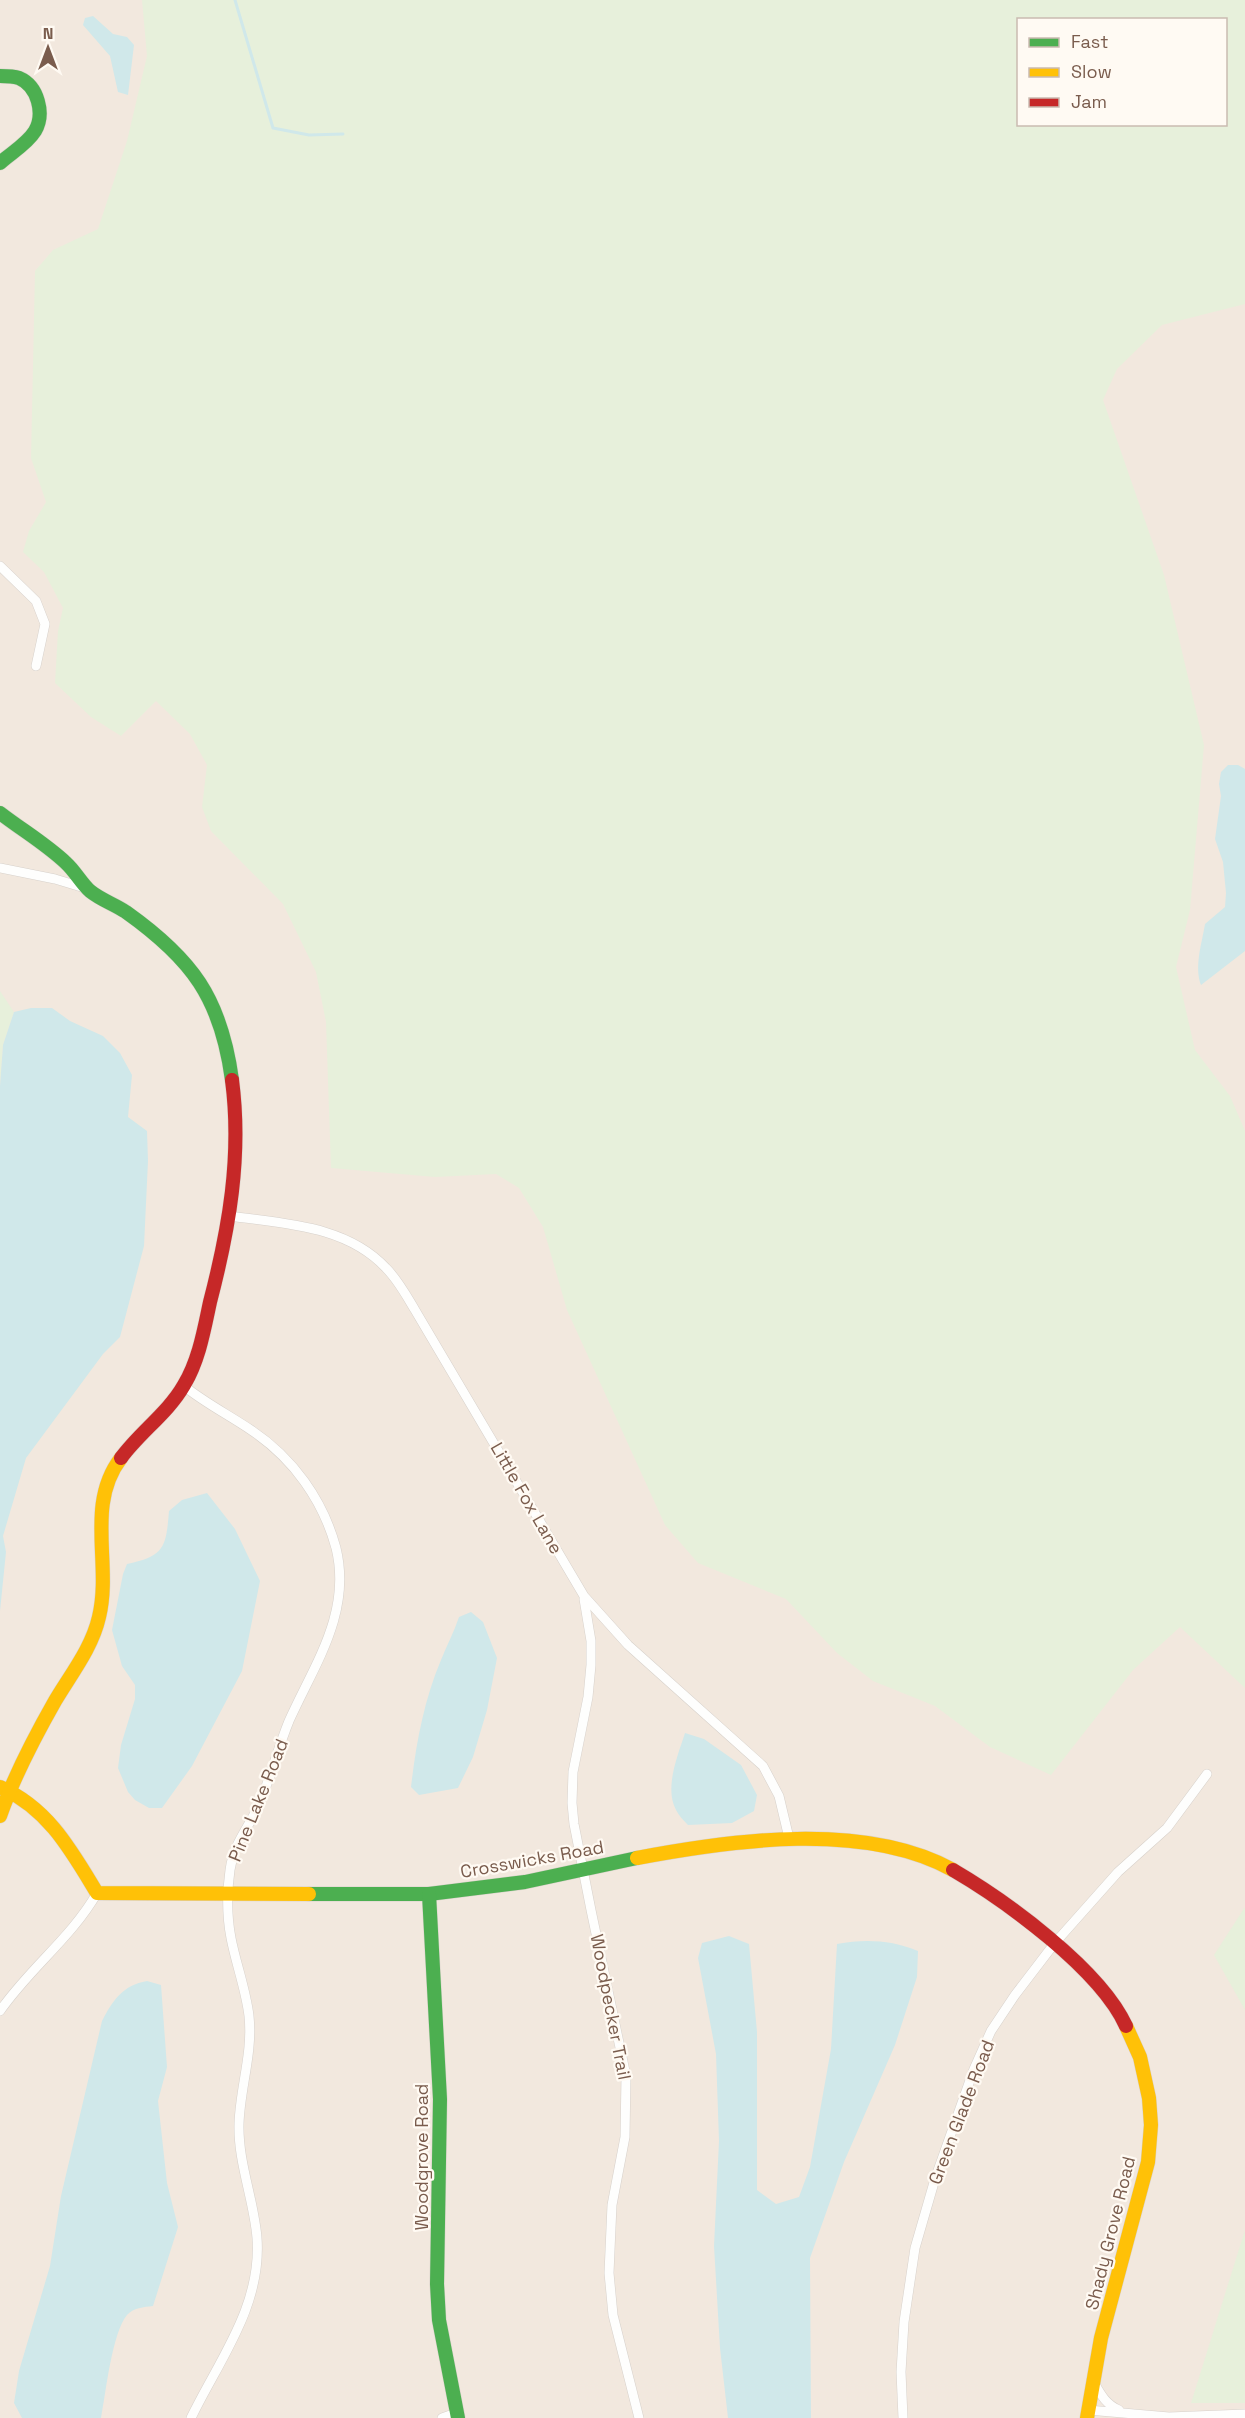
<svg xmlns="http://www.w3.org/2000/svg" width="1245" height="2418" viewBox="0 0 1245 2418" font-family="'Space Grotesk',sans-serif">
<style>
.residential{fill:#f2e8de;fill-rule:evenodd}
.green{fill:#e7f0db;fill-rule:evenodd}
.water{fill:#d0e8ea}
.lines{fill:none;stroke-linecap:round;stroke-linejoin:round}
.stream{stroke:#d0e8ea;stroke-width:3}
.street-casing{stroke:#d7d1cb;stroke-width:10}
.fast-casing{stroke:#d9d2cb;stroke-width:15}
.slow-casing{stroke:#d9d2cb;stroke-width:15}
.jam-casing{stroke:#d9d2cb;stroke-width:15}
.street{stroke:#fefefd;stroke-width:9}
.fast{stroke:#4caf50;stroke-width:14}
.slow{stroke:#ffc107;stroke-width:14}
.jam{stroke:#c62828;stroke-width:14}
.labels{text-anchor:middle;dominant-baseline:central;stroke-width:4.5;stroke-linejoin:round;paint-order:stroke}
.street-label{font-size:18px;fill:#7a5c4d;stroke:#fffaf3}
</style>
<rect width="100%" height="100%" fill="#f9f5f0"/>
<path class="residential" d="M 0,0 L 1245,0 L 1245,2418 L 0,2418 ZM 1018,20 L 1226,20 L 1226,124 L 1018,124 Z"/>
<g class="green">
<path d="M 142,0 L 1245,0 L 1245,304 L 1162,325 L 1117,369 L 1103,400 L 1164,575 L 1204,745 L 1190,910 L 1176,967 L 1195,1050 L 1230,1096 L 1245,1131 L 1245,1688 L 1180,1627 L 1133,1670 L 1051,1775 L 990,1747 L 935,1706 L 873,1681 L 837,1653 L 786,1599 L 698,1563 L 665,1525 L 567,1310 L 543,1227 L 519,1188 L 496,1174 L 435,1177 L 331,1168 L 326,1022 L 316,972 L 283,904 L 211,831 L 202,807 L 207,765 L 190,734 L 156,701 L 121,736 L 91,717 L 55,683 L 58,631 L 63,608 L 44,572 L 23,552 L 29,531 L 46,502 L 31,458 L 35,271 L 53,250 L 98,229 L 127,141 L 147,56 ZM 1018,20 L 1226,20 L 1226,124 L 1018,124 Z"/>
<path d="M 0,991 L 14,1012 L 3,1045 L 0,1086 Z"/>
<path d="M 1245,1907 L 1245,2010 L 1214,1955 Z"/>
<path d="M 1245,2230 L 1245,2403 L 1191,2403 Z"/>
</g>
<g class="water">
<path d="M 93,16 L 113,34 L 127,37 L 134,45 L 128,95 L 118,92 L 110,56 L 83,25 L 85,18 Z"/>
<path d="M 1228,765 L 1238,765 L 1245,769 L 1245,951 L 1201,985 C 1194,966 1202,943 1205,924 L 1225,907 L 1226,893 L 1223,862 L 1215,839 L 1221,796 L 1219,784 L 1221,772 Z"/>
<path d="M 31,1008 L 52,1008 L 70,1021 L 103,1036 L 120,1053 L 132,1075 L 128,1117 L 147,1131 L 148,1161 L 144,1246 L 120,1337 L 103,1354 L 26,1458 L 3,1536 L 6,1552 L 0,1611 L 0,1086 L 3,1045 L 14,1012 Z"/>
<path d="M 207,1493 L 235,1529 L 260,1581 L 242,1671 L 192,1766 L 162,1808 L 149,1808 L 135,1800 L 128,1792 L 118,1768 L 121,1745 L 135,1699 L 135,1685 L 122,1666 L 112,1630 L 123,1574 L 127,1564 C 165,1556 166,1547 169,1511 L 182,1500 Z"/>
<path d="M 471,1612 L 483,1622 L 497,1658 L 487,1710 L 473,1757 L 458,1788 L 419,1795 L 411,1787 C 416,1744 424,1700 441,1660 C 447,1645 454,1632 459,1617 Z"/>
<path d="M 685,1733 L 704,1739 L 741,1765 L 757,1795 L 754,1811 L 732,1823 L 688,1825 C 684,1821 679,1816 676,1810 C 664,1788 678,1755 685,1733 Z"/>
<path d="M 729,1936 L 749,1944 L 757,2032 L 757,2190 L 776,2204 L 799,2197 L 810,2167 L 831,2049 L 837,1944 C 865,1939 891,1940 918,1951 L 917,1977 L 895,2045 L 844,2162 L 810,2258 L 811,2418 L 728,2418 L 720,2348 L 714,2246 L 719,2141 L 716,2054 L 698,1958 L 702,1943 Z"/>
<path d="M 147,1981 L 161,1985 L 167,2067 L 158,2101 L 167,2183 L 178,2227 L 153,2306 C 144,2307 133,2308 127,2315 C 112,2333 106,2392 101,2418 L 22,2418 L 14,2403 L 19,2371 L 50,2266 L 61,2196 L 102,2021 C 113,2000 123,1985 147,1981 Z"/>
</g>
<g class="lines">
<path class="stream" d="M 235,0 L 273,128 L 309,135 L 343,134"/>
<g class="street-casing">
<g id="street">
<path d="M 0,566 L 36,601 L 45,624 L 36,666"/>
<path d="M 0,868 L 55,879 L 88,889"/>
<path d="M 230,1216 C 284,1224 346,1225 386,1268 C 398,1280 406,1295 415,1310 L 584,1596 L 628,1645 L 763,1766 L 779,1796 L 789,1838"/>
<path d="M 184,1386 C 205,1403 229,1415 251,1430 C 293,1458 323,1500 336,1548 C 352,1613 314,1665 289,1721 C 278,1748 271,1776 260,1802 C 250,1827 234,1841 230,1870 C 227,1891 227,1917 231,1938 C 236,1964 246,1990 249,2016 C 253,2053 240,2088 239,2124 C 238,2163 254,2200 257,2238 C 262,2306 219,2360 191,2418"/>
<path d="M 584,1599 L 591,1641 L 591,1665 L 588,1697 L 573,1772 L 572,1803 L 574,1824 L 591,1910 L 626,2076 L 625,2137 L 612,2205 L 609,2273 L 613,2315 L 639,2418"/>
<path d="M 0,2011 C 29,1969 72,1937 97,1893"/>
<path d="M 1093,2381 C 1100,2393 1105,2404 1119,2410"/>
<path d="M 1088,2410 L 1169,2417 L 1245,2414"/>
<path d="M 442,2418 L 456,2413"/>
<path d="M 903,2418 L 901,2372 L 904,2322 L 915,2248 L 935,2179 L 974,2069 L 991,2031 L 1015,1995 L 1054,1944 L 1118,1872 L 1167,1828 L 1207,1774"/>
</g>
</g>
<g class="fast-casing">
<g id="fast">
<path d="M 0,76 C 6,76 13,76 19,78 C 38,86 45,114 35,131 C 27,144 11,153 0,163"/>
<path d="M 0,813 C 22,830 46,844 66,863 C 75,871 81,883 90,891 C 101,900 114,904 126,912 C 192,959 221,998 232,1080"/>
<path d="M 309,1894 L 429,1894 L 525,1882 L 637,1858"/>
<path d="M 429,1894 L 440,2099 L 437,2284 L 439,2320 L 458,2418"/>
</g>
</g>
<g class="slow-casing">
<g id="slow">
<path d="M 0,1787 C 48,1808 71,1850 97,1893 L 309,1894"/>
<path d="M 0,1816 C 14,1776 34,1738 55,1701 C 71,1674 92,1648 99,1617 C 112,1564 85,1505 121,1458"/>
<path d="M 637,1858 C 732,1840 864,1821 953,1870"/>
<path d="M 1087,2418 L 1101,2338 L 1148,2162 L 1151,2125 L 1149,2098 L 1140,2057 L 1126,2026"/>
</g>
</g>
<g class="jam-casing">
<g id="jam">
<path d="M 121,1458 C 140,1432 168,1413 184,1385 C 199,1360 204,1330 210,1302 C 229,1229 242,1156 232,1080"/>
<path d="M 953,1870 C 1006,1901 1100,1969 1126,2026"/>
</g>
</g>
<use href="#street" class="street"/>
<use href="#fast" class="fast"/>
<use href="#slow" class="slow"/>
<use href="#jam" class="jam"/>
</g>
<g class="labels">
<g class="street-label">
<text transform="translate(527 1498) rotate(60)">Little Fox Lane</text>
<text transform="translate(258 1800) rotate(-68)">Pine Lake Road</text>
<text transform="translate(532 1859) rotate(-10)">Crosswicks Road</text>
<text transform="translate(611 2007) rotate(79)">Woodpecker Trail</text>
<text transform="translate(961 2112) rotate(-69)">Green Glade Road</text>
<text transform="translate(421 2157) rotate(-90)">Woodgrove Road</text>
<text transform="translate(1110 2233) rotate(-76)">Shady Grove Road</text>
</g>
</g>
<rect x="1017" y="18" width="210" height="108" fill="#fffaf3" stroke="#cabbb1" stroke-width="1.5"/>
<rect x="1029" y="38" width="30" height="9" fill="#4caf50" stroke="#cabbb1" stroke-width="1.5"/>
<text x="1071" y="48" font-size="18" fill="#7a5c4d">Fast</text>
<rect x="1029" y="68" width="30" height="9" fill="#ffc107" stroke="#cabbb1" stroke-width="1.5"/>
<text x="1071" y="78" font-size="18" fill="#7a5c4d">Slow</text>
<rect x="1029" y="98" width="30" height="9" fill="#c62828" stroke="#cabbb1" stroke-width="1.5"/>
<text x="1071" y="108" font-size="18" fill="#7a5c4d">Jam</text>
<g transform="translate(48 48)" stroke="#fffaf3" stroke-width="4.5" paint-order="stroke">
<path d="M0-4.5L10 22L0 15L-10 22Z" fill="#7a5c4d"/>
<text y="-9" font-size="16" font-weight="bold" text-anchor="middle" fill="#7a5c4d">N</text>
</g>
</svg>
